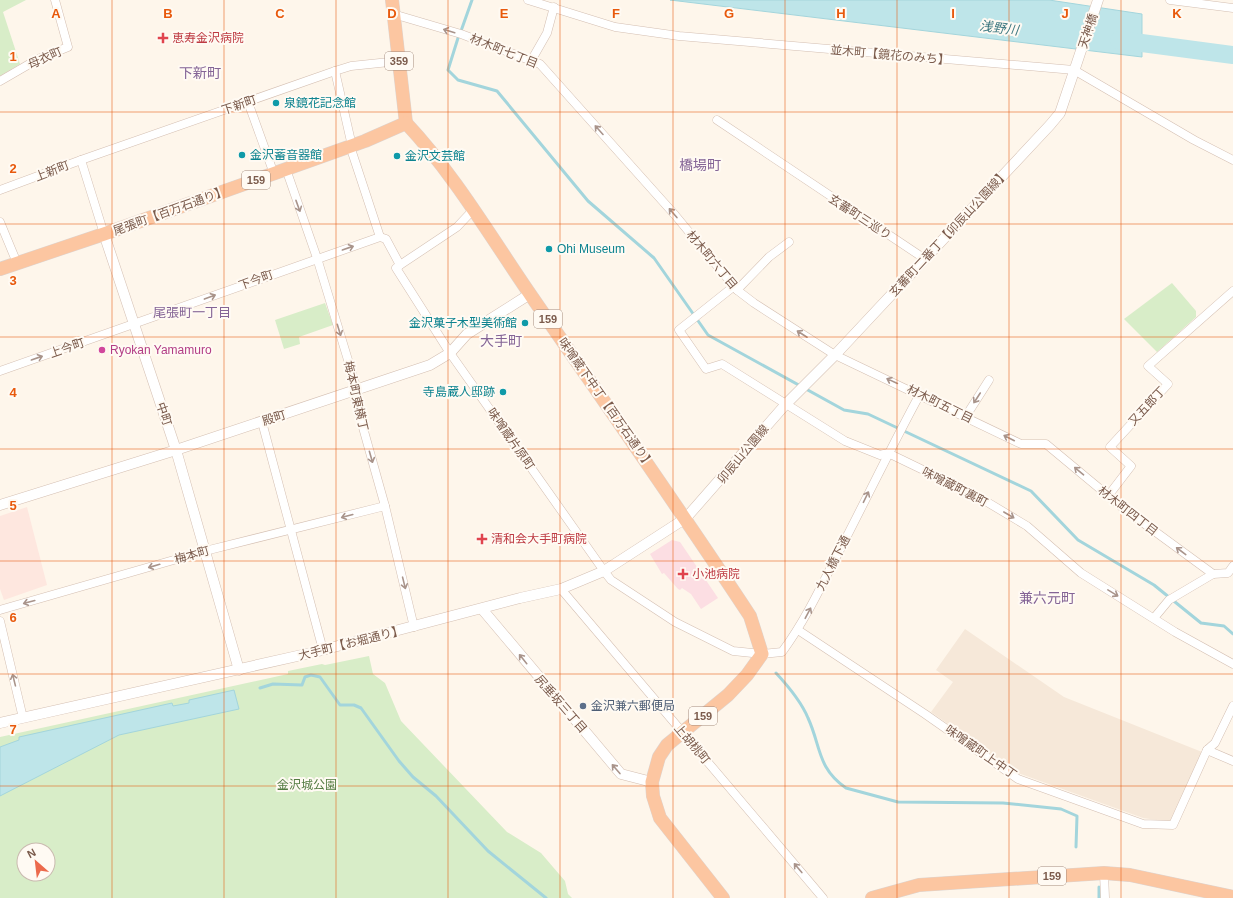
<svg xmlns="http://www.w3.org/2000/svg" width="1233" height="898" viewBox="0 0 1233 898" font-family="Arial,'Noto Sans JP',sans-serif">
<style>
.residential{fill:#f6e8d9}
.commercial{fill:#fee7df}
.medical{fill:#fcdee3}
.green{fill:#d8edc8;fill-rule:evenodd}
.water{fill:#bee5e9;stroke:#a3d5dc}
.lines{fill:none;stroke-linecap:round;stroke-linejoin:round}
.stream{stroke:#a3d5dc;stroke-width:3}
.river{stroke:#bee5e9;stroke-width:18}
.minor-casing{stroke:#d4bfb2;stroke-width:9}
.tertiary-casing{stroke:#d4bfb2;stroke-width:11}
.trunk-casing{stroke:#ddd4d0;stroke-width:14}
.minor{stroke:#fff;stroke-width:8}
.tertiary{stroke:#fff;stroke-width:10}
.trunk{stroke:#fcc6a1;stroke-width:13}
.oneway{stroke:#a9948b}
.grid{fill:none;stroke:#e8590c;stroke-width:1;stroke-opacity:0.55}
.health-dot{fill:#e0444e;stroke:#fffaf3;stroke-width:1.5}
.culture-dot{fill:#0f9aa8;stroke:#fffaf3;stroke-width:1.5}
.hotel-dot{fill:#d1479c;stroke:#fffaf3;stroke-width:1.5}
.service-dot{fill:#5c6f8a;stroke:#fffaf3;stroke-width:1.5}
.labels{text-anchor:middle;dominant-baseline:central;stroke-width:4;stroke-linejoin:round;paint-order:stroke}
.shield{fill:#fffaf3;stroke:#a38b7e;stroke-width:1}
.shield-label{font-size:11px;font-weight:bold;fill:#7b5b4c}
.street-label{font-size:12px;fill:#7b5b4c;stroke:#fffaf3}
.health-label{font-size:12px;fill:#be3a42;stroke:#fffaf3;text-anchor:start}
.culture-label{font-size:12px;fill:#0d838f;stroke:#fffaf3;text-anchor:start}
.hotel-label{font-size:12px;fill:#b23c85;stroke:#fffaf3;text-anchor:start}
.service-label{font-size:12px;fill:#4e5e75;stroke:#fffaf3;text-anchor:start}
.park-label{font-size:12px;fill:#537b40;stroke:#fffaf3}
.water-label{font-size:13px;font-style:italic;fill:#3d7880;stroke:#fffaf3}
.neighbourhood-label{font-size:13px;fill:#846496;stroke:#fffaf3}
.quarter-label{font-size:14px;fill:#846496;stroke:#fffaf3}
.grid-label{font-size:13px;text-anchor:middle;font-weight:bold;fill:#e8590c;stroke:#fffaf3;stroke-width:4;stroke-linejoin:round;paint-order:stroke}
</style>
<rect width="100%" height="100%" fill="#fef6eb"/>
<path class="residential" d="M 965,629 L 1064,697 L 1202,752 L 1171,822 L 1143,818 L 1018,773 L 931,712 L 953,682 L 936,670 Z"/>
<path class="commercial" d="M 27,507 L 47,585 L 4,600 L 0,589 L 0,516 Z"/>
<path class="medical" d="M 672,540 L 680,542 L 718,598 L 701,609 L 691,594 L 682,588 L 680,590 L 678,589 L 664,573 L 662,574 L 650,554 Z"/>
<g class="green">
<path d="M 0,0 L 26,0 L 3,12 L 20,64 L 0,76 Z"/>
<path d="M 1172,283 L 1196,311 L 1196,317 L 1157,352 L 1124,319 Z"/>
<path d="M 325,303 L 333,325 L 299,337 L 300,344 L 284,349 L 275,320 Z"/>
<path d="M 369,656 L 373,674 L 385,683 L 401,721 L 507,832 L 541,853 L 565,881 L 568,894 L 572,898 L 0,898 L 0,737 L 288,674 L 288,671 L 322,664 L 325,665 ZM 24,850 L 48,850 L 48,874 L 24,874 Z"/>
</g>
<g class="water">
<path d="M 670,0 L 1049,0 L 1142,14 L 1142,57 Z"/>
<path d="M 234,690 L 239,709 L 119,735 L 0,796 L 0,747 L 19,740 L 19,737 L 172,703 L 173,706 L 189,703 L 189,700 Z"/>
</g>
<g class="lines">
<g class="stream">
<path d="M 461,31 L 472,0"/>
<path d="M 458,38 L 448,70 L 458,80 L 497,91 L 588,201 L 654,258 L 708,335 L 844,410 L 868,414 L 1031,491 L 1078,540 L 1154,585 L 1201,623 L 1224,626 L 1233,634"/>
<path d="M 776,673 C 789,687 801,701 808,718 C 821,746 817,768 846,788 L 898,802 L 1003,803 L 1061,809 L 1077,816 L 1076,847"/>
<path d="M 260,688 L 273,684 L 302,685 L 305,677 L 311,675 L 320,677 L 340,705 L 354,705 L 361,708 L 399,761 L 413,777 L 436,796 L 488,851 L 546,898"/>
<path d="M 1099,887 L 1099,898"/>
</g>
<path class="river" d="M 1119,40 L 1233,55"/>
<g class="minor-casing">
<g id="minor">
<path d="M 528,0 L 615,27 L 679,36 L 1074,70 L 1194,140 L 1233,160"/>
<path d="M 1170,0 L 1233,8"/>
<path d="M 393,14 L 461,34 L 540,64 L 675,215 L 737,290 L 754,303 L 835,355 L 1021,444 L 1046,444 L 1123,508 L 1213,574"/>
<path d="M 531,61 L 547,33 L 554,7"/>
<path d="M 335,71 L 352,146"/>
<path d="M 0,81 L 38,59 L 68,47 L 55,0"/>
<path d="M 248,102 L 274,174"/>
<path d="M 717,120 L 925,259"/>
<path d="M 350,146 L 380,237 L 386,239 L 400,265 L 396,268 L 450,353 L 604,571 L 611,580 L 675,622 L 733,651 L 762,654 L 782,652 C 802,625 817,595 832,565 C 862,508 889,451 920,394"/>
<path d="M 81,160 L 104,234"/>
<path d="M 286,169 L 317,258 L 355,383 L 353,392 L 385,506 L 414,627"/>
<path d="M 0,190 L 81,160 L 335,71 L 351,66 L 399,61"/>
<path d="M 0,222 L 17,263"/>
<path d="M 400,265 L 457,227 L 473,210"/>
<path d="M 733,287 L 679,330 L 706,369 L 722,364 L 845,441 L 880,455 L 888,453 L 977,496 L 1027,526 L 1081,573 L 1175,632 L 1233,664"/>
<path d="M 737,290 L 769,257 L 789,242"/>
<path d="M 0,371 L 380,237"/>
<path d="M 966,416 L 989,380"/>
<path d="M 262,422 L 323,650"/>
<path d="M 1108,496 L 1131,466 L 1110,447 L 1168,384 L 1148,366 L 1233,291"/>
<path d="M 561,589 L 823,898"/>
<path d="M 0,610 L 205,551 L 385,506"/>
<path d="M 1154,618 L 1169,600 L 1213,574 L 1228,573 L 1233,566"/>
<path d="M 0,621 L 23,718"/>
<path d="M 798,630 L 925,714 L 1018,779 L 1143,824 L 1173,825 L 1207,750 L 1215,743 L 1233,706"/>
<path d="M 1207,750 L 1233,761"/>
<path d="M 1104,873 L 1105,898"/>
</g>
</g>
<g class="tertiary-casing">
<g id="tertiary">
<path d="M 104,234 L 176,450 L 239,670"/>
<path d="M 0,505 L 176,450 L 430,365 L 450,353 L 467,334 L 530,294"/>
<path d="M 482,609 L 621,774 L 652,782"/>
<path d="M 0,723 L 315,652 L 520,598 L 561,589 L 604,571 L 686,518 L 785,405 L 835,355 L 1050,125 L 1060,113 L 1098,0"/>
</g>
</g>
<g class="trunk-casing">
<g id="trunk">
<path d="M 392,0 L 406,123"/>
<path d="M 406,123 C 454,174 492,239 532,297 C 605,403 679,508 750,616 L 762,654 L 747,675 L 728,695 L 667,745 L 659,757 L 652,782 L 653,796 L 660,818 L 723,898"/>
<path d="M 0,269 L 104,234 L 365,141 L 406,123"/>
<path d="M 872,898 L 919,885 L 1104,873 L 1130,875 L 1233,897"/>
</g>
</g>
<use href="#minor" class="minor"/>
<use href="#tertiary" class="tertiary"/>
<use href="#trunk" class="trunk"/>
</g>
<defs><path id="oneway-shaft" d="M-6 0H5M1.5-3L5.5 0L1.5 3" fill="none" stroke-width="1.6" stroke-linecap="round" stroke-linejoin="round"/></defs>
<g class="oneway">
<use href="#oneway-shaft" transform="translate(449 31) rotate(-163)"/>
<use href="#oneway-shaft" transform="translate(599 130) rotate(-132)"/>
<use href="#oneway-shaft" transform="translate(298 206) rotate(70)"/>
<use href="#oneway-shaft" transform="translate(673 213) rotate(-131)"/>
<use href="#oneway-shaft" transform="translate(348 248) rotate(-19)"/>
<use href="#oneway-shaft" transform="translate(210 297) rotate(-20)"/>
<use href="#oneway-shaft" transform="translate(339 330) rotate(73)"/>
<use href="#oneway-shaft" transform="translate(802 334) rotate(-147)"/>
<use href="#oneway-shaft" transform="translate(37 358) rotate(-19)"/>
<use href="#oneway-shaft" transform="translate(892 381) rotate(-155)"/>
<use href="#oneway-shaft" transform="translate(977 398) rotate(123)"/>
<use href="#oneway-shaft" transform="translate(1009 438) rotate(-153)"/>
<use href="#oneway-shaft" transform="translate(371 457) rotate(74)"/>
<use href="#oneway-shaft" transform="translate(1079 471) rotate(-140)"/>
<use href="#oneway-shaft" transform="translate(866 497) rotate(-64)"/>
<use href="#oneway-shaft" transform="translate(1009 515) rotate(30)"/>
<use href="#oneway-shaft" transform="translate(347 516) rotate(165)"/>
<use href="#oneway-shaft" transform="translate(1181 551) rotate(-143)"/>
<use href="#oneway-shaft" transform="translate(154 566) rotate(164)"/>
<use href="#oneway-shaft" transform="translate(404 583) rotate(76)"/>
<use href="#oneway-shaft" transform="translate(1113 593) rotate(31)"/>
<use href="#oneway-shaft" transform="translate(29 602) rotate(165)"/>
<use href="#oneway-shaft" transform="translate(808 613) rotate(-62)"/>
<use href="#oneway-shaft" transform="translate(523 659) rotate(-129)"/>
<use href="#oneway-shaft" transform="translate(14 680) rotate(-104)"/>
<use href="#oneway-shaft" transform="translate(616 769) rotate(-131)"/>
<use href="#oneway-shaft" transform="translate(798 868) rotate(-130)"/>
</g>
<path class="grid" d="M 112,0 L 112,898M 224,0 L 224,898M 336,0 L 336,898M 448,0 L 448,898M 560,0 L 560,898M 673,0 L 673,898M 785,0 L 785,898M 897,0 L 897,898M 1009,0 L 1009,898M 1121,0 L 1121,898M 0,112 L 1233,112M 0,224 L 1233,224M 0,337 L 1233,337M 0,449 L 1233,449M 0,561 L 1233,561M 0,674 L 1233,674M 0,786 L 1233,786"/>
<g class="health-dot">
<path d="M161 32h4v4h4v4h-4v4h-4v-4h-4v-4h4z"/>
<path d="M480 533h4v4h4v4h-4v4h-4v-4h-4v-4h4z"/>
<path d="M681 568h4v4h4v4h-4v4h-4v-4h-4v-4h4z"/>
</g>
<g class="culture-dot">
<circle cx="276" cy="103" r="4"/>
<circle cx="242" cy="155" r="4"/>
<circle cx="397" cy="156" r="4"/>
<circle cx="549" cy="249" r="4"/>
<circle cx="525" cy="323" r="4"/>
<circle cx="503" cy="392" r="4"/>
</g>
<circle class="hotel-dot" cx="102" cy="350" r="4"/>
<circle class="service-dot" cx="583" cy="706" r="4"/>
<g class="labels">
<g class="shield">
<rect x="385" y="52" width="28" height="18" rx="3"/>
<rect x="242" y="171" width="28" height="18" rx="3"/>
<rect x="534" y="310" width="28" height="18" rx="3"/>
<rect x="689" y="707" width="28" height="18" rx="3"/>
<rect x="1038" y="867" width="28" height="18" rx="3"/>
</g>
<g class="shield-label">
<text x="399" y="61">359</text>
<text x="256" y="180">159</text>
<text x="548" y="319">159</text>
<text x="703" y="716">159</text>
<text x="1052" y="876">159</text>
</g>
<g class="street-label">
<text transform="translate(1088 31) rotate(-72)">天神橋</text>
<text transform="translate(504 51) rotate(22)">材木町七丁目</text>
<text transform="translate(890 55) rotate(5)">並木町【鏡花のみち】</text>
<text transform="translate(45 58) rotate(-24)">母衣町</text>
<text transform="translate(239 105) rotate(-19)">下新町</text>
<text transform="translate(52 171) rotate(-21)">上新町</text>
<text transform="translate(170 211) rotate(-20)">尾張町【百万石通り】</text>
<text transform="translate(860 217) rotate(33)">玄蕃町三巡り</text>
<text transform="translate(949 233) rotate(-47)">玄蕃町二番丁【卯辰山公園線】</text>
<text transform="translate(712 260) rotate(50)">材木町六丁目</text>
<text transform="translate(256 280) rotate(-20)">下今町</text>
<text transform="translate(67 348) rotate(-19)">上今町</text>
<text transform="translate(356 396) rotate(77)">梅本町東横丁</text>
<text transform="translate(606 403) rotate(55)">味噌蔵下中丁【百万石通り】</text>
<text transform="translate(940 404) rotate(26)">材木町五丁目</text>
<text transform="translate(1147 406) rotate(-47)">又五郎丁</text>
<text transform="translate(164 414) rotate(71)">中町</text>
<text transform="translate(274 418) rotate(-18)">殿町</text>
<text transform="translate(511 439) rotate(55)">味噌蔵片原町</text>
<text transform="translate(743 454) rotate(-50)">卯辰山公園線</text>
<text transform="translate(955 487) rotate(27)">味噌蔵町裏町</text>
<text transform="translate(1128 511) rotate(38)">材木町四丁目</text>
<text transform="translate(192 555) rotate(-16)">梅本町</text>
<text transform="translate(833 563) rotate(-63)">九人橋下通</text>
<text transform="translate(351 643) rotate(-14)">大手町【お堀通り】</text>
<text transform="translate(561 704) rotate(49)">尻垂坂三丁目</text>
<text transform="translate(692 744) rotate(50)">上胡桃町</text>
<text transform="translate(981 752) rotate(35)">味噌蔵町上中丁</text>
</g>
<g class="health-label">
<text x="172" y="38">恵寿金沢病院</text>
<text x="491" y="539">清和会大手町病院</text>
<text x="692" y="574">小池病院</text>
</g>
<g class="culture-label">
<text x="284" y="103">泉鏡花記念館</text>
<text x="250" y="155">金沢蓄音器館</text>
<text x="405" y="156">金沢文芸館</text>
<text x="557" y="249">Ohi Museum</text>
<text x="517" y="323" text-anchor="end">金沢菓子木型美術館</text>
<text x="495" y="392" text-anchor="end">寺島蔵人邸跡</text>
</g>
<g class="hotel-label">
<text x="110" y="350">Ryokan Yamamuro</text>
</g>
<g class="service-label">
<text x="591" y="706">金沢兼六郵便局</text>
</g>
<g class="park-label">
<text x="307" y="785">金沢城公園</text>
</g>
<g class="water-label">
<text transform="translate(999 28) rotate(7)">浅野川</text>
</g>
<g class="neighbourhood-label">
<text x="192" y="312">尾張町一丁目</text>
</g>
<g class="quarter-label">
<text x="200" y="73">下新町</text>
<text x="700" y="165">橋場町</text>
<text x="501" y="341">大手町</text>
<text x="1047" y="598">兼六元町</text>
</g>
</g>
<g class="grid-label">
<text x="56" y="18">A</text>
<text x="168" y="18">B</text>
<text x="280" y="18">C</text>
<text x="392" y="18">D</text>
<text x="504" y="18">E</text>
<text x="616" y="18">F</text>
<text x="729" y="18">G</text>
<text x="841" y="18">H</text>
<text x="953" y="18">I</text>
<text x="1065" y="18">J</text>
<text x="1177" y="18">K</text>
<text x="13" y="61">1</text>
<text x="13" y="173">2</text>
<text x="13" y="285">3</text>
<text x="13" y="397">4</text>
<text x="13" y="510">5</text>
<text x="13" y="622">6</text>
<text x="13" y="734">7</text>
</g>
<g transform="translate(36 862) rotate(332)"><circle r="19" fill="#fffaf3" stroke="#cabab0"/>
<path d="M0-3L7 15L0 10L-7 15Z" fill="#ec6a4c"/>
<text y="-6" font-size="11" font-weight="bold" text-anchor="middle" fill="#7b5b4c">N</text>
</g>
</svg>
